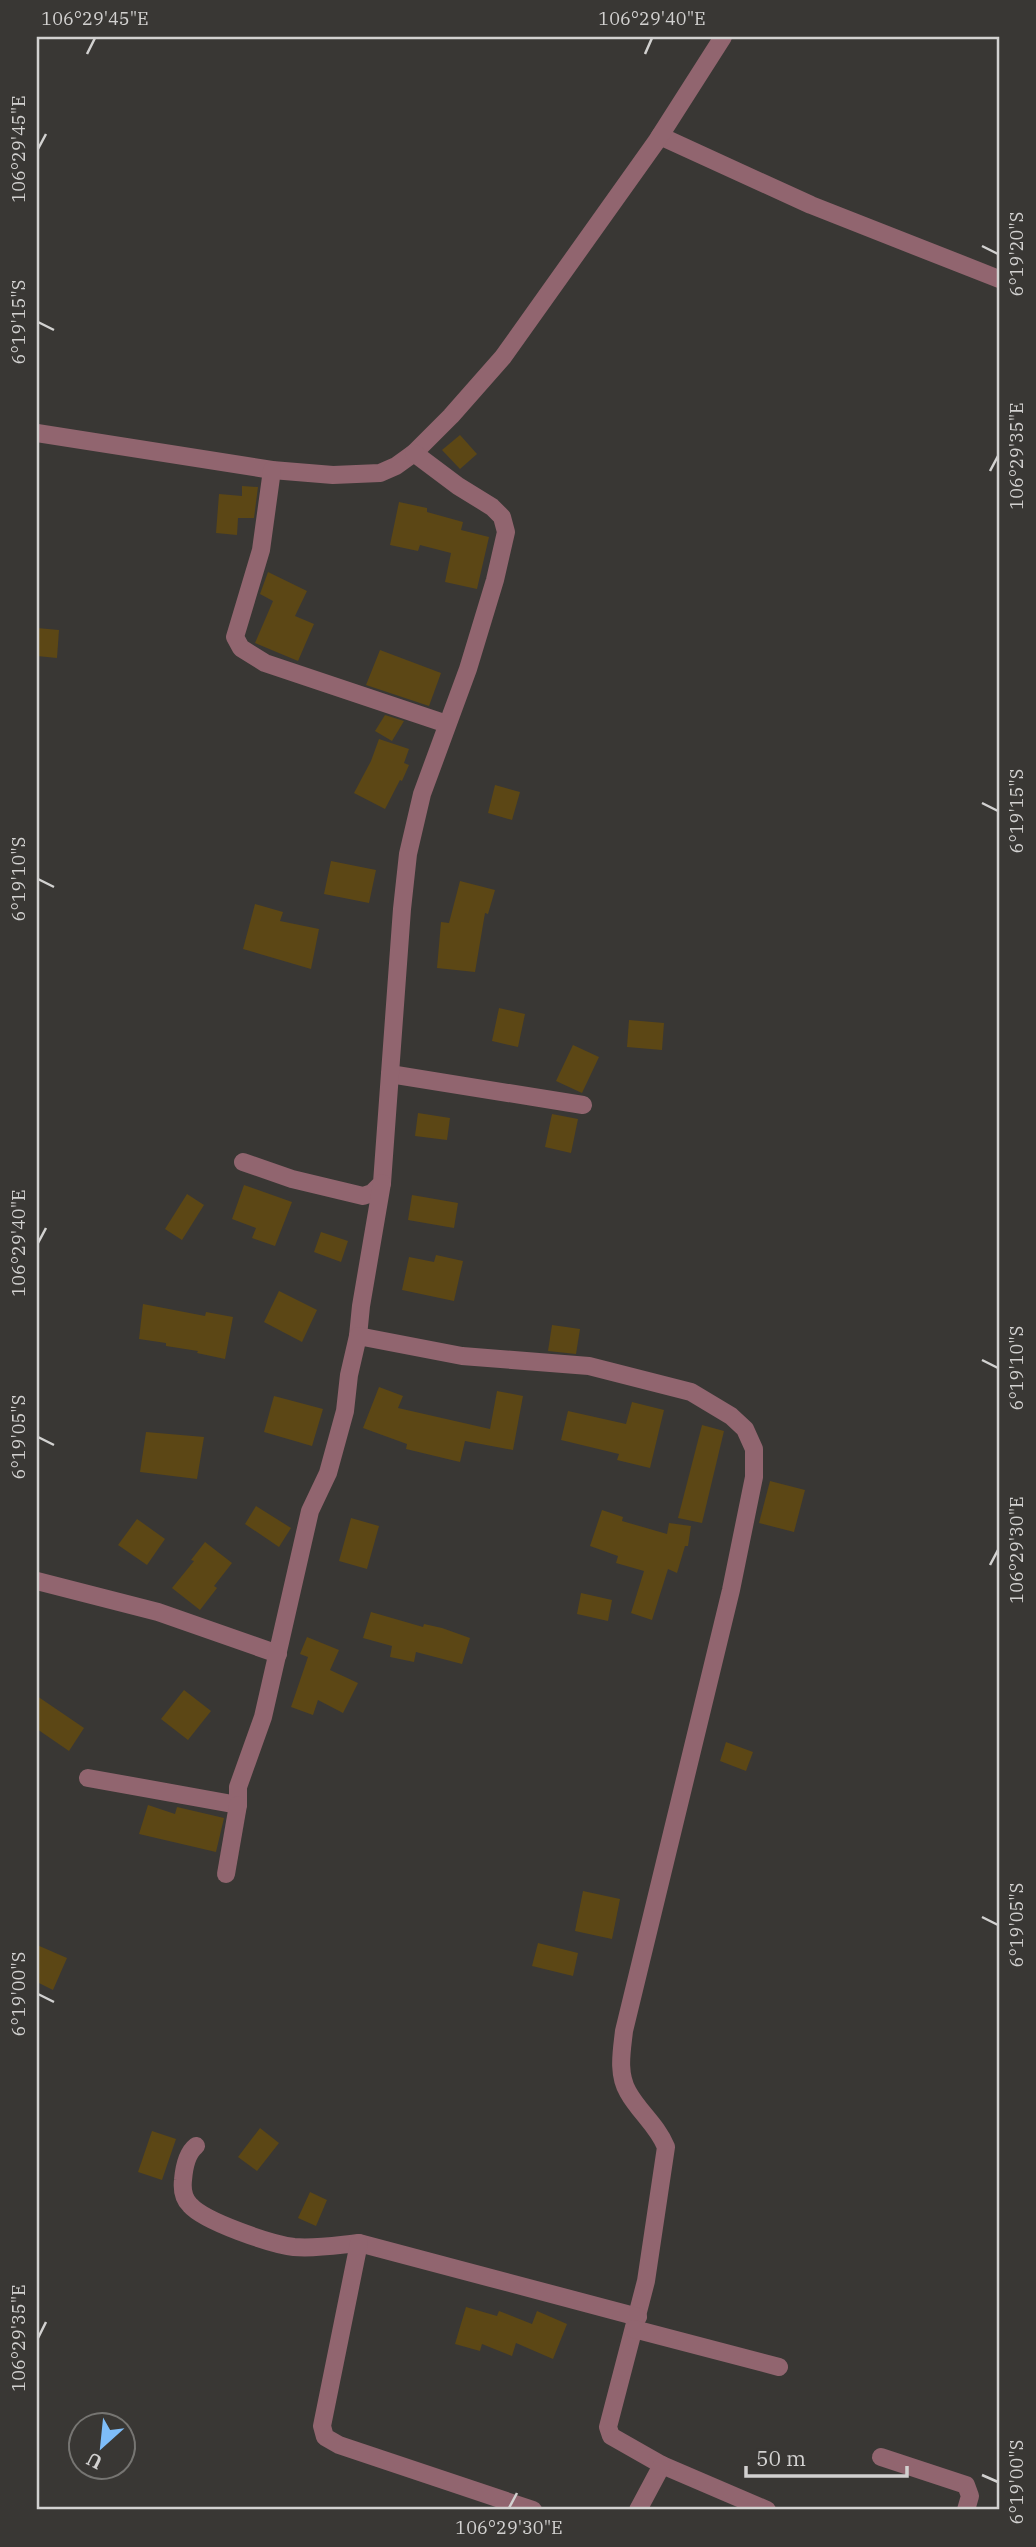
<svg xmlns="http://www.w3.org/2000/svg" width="1036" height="2547" viewBox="0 0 1036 2547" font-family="'IBM Plex Serif',serif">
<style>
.building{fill:#5c4715}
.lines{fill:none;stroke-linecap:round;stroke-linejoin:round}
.minor{stroke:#91656f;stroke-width:18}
.ticks{fill:none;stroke:#d2d1d0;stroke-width:2.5}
.neatline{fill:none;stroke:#d2d1d0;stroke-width:2.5}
.ticks-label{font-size:18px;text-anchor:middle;fill:#d2d1d0}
</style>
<rect width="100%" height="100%" fill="#393734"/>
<g class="building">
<path d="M 460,435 L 477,454 L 460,469 L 442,450 Z"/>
<path d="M 242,486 L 258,487 L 254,518 L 238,518 L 237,535 L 216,533 L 219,494 L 242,496 Z"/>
<path d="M 399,502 L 427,508 L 427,512 L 463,522 L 461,530 L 489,537 L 477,589 L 445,582 L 451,553 L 420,545 L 418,551 L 390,545 Z"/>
<path d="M 268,572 L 307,591 L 295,616 L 314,624 L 298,661 L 255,643 L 273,601 L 260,594 Z"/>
<path d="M 37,628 L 59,630 L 57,658 L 37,656 Z"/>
<path d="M 380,650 L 441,673 L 429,706 L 366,685 Z"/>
<path d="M 385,715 L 404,721 L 392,741 L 375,731 Z"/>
<path d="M 379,739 L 409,749 L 404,763 L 409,765 L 402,781 L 400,780 L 385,809 L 354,793 L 371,761 Z"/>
<path d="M 495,785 L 520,792 L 512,820 L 488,813 Z"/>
<path d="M 331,861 L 376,870 L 369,903 L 324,894 Z"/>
<path d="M 460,881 L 495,890 L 488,914 L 485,913 L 475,972 L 437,968 L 441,922 L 449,923 Z"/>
<path d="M 255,904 L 283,912 L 280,921 L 319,929 L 311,969 L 243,949 Z"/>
<path d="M 499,1008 L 525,1014 L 518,1047 L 492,1041 Z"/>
<path d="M 629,1020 L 664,1023 L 662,1050 L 627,1047 Z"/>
<path d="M 573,1045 L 599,1057 L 582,1093 L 556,1081 Z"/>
<path d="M 418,1113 L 450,1118 L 447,1140 L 415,1136 Z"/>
<path d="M 552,1114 L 578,1119 L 571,1153 L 545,1147 Z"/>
<path d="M 244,1185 L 292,1202 L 275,1246 L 252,1238 L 256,1228 L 232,1219 Z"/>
<path d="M 187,1194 L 204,1205 L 182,1240 L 165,1229 Z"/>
<path d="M 412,1195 L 458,1203 L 454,1228 L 408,1220 Z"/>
<path d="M 321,1232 L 348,1241 L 341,1262 L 314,1252 Z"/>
<path d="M 436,1255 L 463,1261 L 454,1301 L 402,1290 L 409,1257 L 434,1262 Z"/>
<path d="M 279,1291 L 317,1310 L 302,1342 L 264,1322 Z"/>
<path d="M 143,1304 L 205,1316 L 206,1312 L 233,1317 L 225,1359 L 197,1353 L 198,1351 L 166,1346 L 166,1343 L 139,1339 Z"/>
<path d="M 552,1325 L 580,1329 L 576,1354 L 548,1351 Z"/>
<path d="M 379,1387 L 403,1396 L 398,1408 L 490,1429 L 497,1391 L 523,1396 L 513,1450 L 465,1441 L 460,1462 L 406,1449 L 407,1444 L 363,1428 Z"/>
<path d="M 274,1396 L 323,1409 L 312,1446 L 264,1432 Z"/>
<path d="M 632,1402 L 664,1410 L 650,1468 L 617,1460 L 619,1454 L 561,1440 L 568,1411 L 626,1424 Z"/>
<path d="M 702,1425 L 724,1431 L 702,1523 L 678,1518 Z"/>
<path d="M 146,1432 L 204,1437 L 197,1479 L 140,1472 Z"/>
<path d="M 770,1481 L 805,1490 L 794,1532 L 759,1523 Z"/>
<path d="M 256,1506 L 291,1528 L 279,1547 L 245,1524 Z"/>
<path d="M 602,1510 L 623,1517 L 622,1521 L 667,1534 L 669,1523 L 691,1526 L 688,1546 L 685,1546 L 677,1573 L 668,1569 L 652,1620 L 631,1613 L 644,1571 L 616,1563 L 618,1556 L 590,1546 Z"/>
<path d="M 351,1518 L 379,1526 L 367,1569 L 339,1561 Z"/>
<path d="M 137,1519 L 165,1539 L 147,1565 L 118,1545 Z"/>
<path d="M 205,1542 L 232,1563 L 214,1586 L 217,1588 L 200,1610 L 172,1588 L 194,1561 L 191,1560 Z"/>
<path d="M 581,1593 L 612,1600 L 608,1621 L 577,1614 Z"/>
<path d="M 371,1612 L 423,1627 L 424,1624 L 442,1628 L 470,1638 L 462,1664 L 416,1652 L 414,1662 L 390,1657 L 392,1646 L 363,1638 Z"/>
<path d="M 307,1637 L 339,1650 L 330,1670 L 358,1683 L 343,1713 L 318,1700 L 313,1715 L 291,1707 L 308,1657 L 300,1654 Z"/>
<path d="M 184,1690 L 211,1711 L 188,1740 L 161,1719 Z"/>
<path d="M 37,1696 L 84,1728 L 69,1751 L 37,1729 Z"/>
<path d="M 726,1742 L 753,1752 L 746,1771 L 720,1761 Z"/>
<path d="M 148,1805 L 175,1814 L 177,1807 L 224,1818 L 216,1852 L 139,1834 Z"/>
<path d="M 583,1891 L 620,1899 L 612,1939 L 575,1931 Z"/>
<path d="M 538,1943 L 578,1953 L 573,1976 L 532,1966 Z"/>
<path d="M 37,1945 L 67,1958 L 53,1990 L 37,1982 Z"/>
<path d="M 260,2128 L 279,2143 L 257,2171 L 238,2157 Z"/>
<path d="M 152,2131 L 176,2139 L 162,2180 L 138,2172 Z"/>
<path d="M 310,2192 L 327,2200 L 316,2226 L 298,2218 Z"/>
<path d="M 466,2307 L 497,2316 L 499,2311 L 532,2324 L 537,2311 L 567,2324 L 553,2359 L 516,2343 L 512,2356 L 482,2344 L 480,2351 L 455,2344 Z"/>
</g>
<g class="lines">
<g class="minor">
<path d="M 660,136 L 811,205 L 999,279"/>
<path d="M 37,433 L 272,470 L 333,475 L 380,473 L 396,466 L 414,453 L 451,416 L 503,357 L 656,142 L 723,37"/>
<path d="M 272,470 L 261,550 L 235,637 L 241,648 L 265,663 L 447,724"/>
<path d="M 390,1074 L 583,1105"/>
<path d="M 243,1162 L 292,1179 L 363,1196 L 372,1193 L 382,1183 L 402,909 L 408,854 L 422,794 L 468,669 L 495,580 L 506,532 L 502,517 L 492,507 L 458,486 L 414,453"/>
<path d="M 358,1336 L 361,1306 L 382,1183"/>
<path d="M 37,1581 L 158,1612 L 278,1654"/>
<path d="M 88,1778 L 238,1805 L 238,1787 L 263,1717 L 310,1511 L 328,1473 L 345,1411 L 349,1375 L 358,1336 L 462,1356 L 589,1366 L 691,1392 L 731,1416 L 745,1429 L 754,1449 L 754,1477 L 731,1590 L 624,2031 C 622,2050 617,2073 628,2092 C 639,2112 657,2125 666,2147 L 646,2281 L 608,2427 L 611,2436 L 662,2465 L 767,2510"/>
<path d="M 226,1874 L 238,1805"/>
<path d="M 196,2146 C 187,2153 184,2168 183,2180 C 182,2189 183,2198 190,2205 C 205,2222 271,2244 294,2247 C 316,2249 338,2245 359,2243 L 638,2317"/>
<path d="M 359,2243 L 322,2426 L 325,2437 L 339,2445 L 533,2510"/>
<path d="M 634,2329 L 779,2367"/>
<path d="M 881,2457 L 966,2485 L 970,2496 L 966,2510"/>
<path d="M 638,2510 L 662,2465"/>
</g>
</g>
<path class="ticks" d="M 87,54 L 95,38M 645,54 L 652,38M 38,149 L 46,134M 982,246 L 998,254M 38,322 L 54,330M 990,471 L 998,456M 982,803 L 998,811M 38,879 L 54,887M 38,1243 L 46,1228M 982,1360 L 998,1368M 38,1437 L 54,1445M 990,1565 L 998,1550M 982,1917 L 998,1925M 38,1994 L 54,2002M 38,2338 L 46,2322M 982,2475 L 998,2482M 509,2508 L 517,2493"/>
<rect width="1036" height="2547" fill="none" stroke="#393734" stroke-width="77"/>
<g transform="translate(102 2446) rotate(207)"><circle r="33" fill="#393734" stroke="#767572" stroke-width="2"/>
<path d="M0-5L12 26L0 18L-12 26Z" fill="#7ebdf9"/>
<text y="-10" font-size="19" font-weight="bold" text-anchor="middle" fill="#d2d1d0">U</text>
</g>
<path d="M746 2466v10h161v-10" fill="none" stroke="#d2d1d0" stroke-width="3.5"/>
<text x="756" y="2466" font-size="21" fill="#d2d1d0" stroke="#393734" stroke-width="5" paint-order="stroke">50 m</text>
<rect x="38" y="38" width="960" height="2470" class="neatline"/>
<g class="ticks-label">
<text x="95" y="25">106°29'45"E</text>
<text x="652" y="25">106°29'40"E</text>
<text transform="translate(19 149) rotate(-90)" y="6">106°29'45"E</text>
<text transform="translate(1017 254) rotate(-90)" y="6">6°19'20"S</text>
<text transform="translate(19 322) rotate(-90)" y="6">6°19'15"S</text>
<text transform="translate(1017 456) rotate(-90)" y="6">106°29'35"E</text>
<text transform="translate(1017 811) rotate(-90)" y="6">6°19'15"S</text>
<text transform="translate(19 879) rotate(-90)" y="6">6°19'10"S</text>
<text transform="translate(19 1243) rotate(-90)" y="6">106°29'40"E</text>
<text transform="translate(1017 1368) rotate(-90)" y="6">6°19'10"S</text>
<text transform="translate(19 1437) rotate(-90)" y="6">6°19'05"S</text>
<text transform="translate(1017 1550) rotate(-90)" y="6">106°29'30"E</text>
<text transform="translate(1017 1925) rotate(-90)" y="6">6°19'05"S</text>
<text transform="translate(19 1994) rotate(-90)" y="6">6°19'00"S</text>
<text transform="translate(19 2338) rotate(-90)" y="6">106°29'35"E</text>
<text transform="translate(1017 2482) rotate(-90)" y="6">6°19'00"S</text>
<text x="509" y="2534">106°29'30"E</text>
</g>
</svg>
